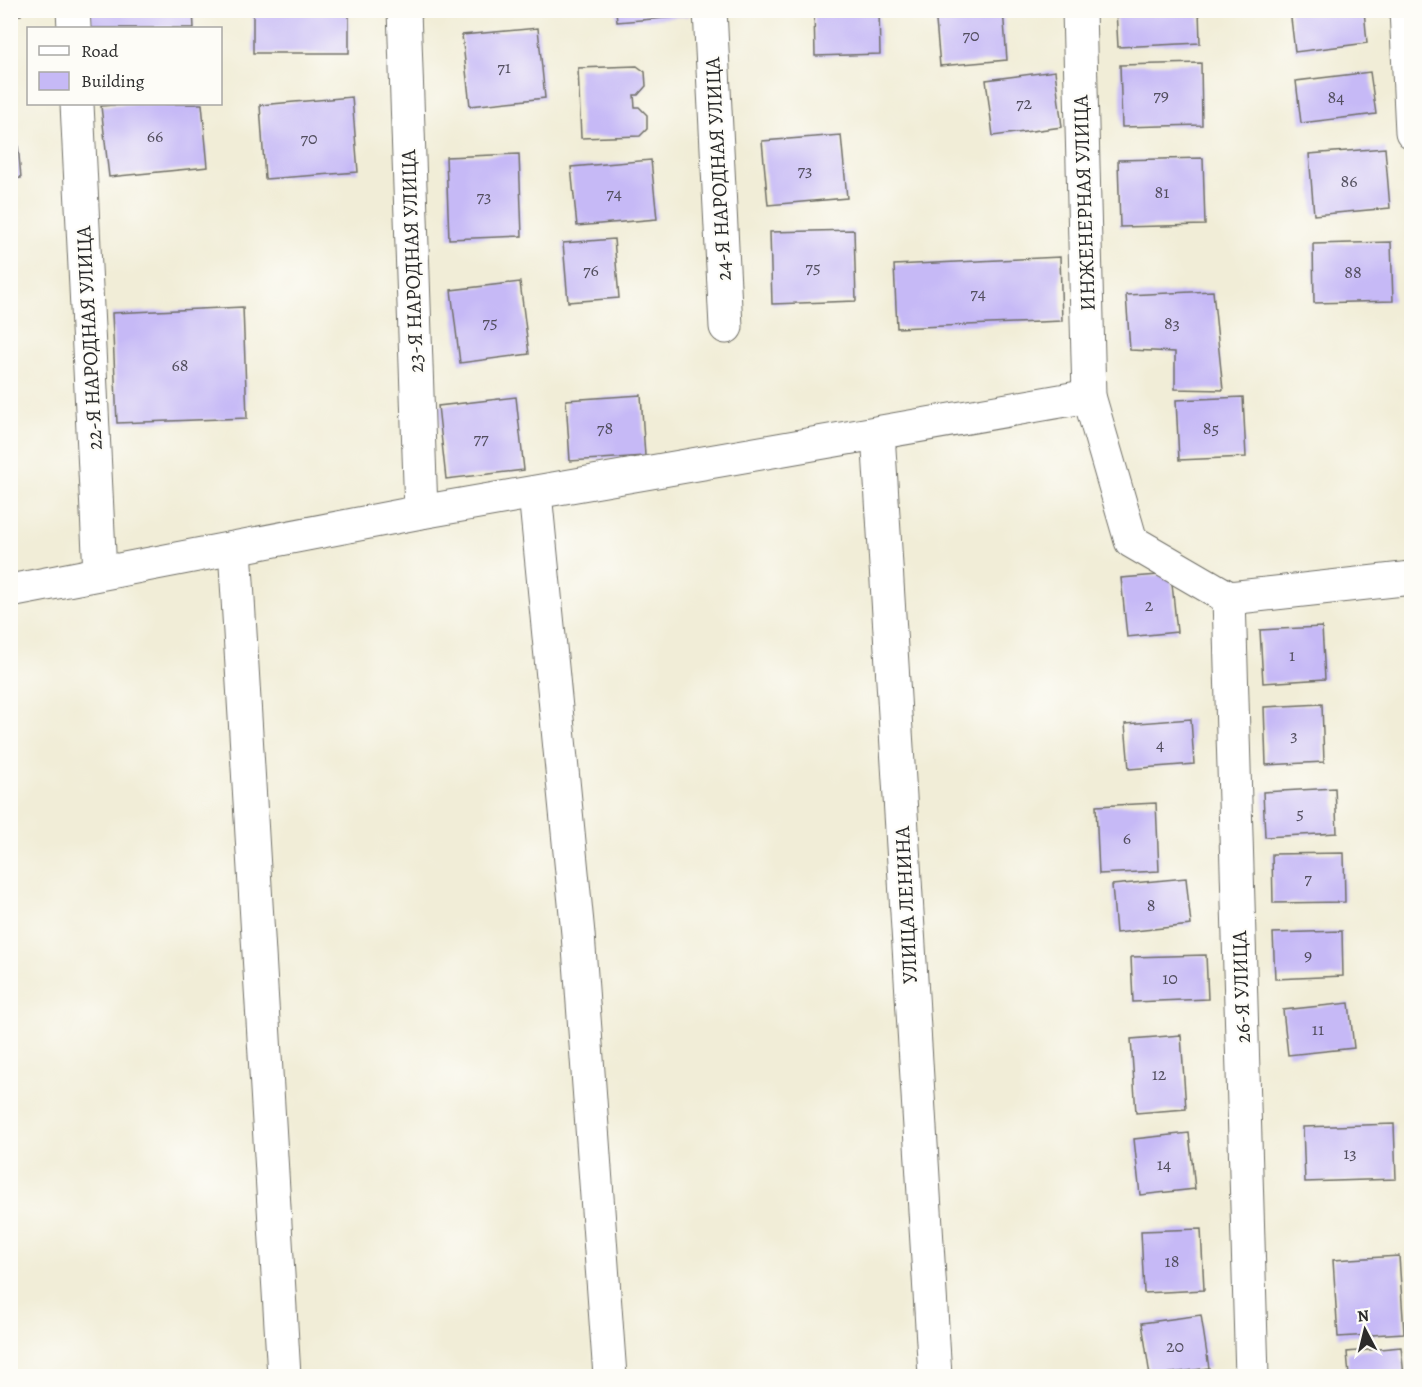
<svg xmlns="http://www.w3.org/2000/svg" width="1422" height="1387" viewBox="0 0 1422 1387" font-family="Alegreya,serif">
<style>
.building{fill:#c6b9f6}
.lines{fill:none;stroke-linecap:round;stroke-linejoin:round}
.minor-casing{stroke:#706f67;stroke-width:35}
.minor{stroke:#fff;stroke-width:33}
.labels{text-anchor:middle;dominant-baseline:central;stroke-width:4.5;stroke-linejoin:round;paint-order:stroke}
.number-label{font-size:18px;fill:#524e5e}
.street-label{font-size:21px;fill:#2b2b2b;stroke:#fdfcf7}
</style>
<rect width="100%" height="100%" fill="#fdfcf7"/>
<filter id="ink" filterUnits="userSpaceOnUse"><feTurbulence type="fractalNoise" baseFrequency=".0167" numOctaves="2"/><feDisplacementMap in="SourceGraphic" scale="12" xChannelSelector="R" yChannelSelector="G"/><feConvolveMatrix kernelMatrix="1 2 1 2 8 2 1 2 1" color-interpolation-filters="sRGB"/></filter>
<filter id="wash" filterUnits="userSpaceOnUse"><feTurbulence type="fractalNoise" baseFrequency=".008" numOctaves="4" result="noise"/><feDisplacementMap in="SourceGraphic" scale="24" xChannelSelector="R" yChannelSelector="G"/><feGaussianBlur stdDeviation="1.35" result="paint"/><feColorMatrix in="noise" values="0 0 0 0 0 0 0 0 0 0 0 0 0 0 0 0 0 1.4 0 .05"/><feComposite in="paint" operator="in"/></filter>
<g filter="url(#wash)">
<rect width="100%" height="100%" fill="#f1edd7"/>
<g id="blocks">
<g class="building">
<rect x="10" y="10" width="11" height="5"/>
<path d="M 89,10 L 193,10 L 194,28 L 90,28 Z"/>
<rect x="253" y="10" width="96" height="43"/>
<path d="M 616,10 L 689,10 L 689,16 L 617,22 Z"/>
<path d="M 814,10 L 879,10 L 880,54 L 815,56 Z"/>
<path d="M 935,10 L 1003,10 L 1007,60 L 940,66 Z"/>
<path d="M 1116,10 L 1199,10 L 1200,43 L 1118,47 Z"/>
<path d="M 1290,10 L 1364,10 L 1367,43 L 1295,52 Z"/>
<path d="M 538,28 L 545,98 L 470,106 L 462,35 Z"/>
<path d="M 1201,63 L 1202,125 L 1122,127 L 1120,65 Z"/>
<path d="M 637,66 L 645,72 L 646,86 L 638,95 L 634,95 L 635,107 L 639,107 L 647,115 L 647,129 L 640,136 L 581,138 L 578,68 Z"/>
<path d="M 1055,71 L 1062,127 L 993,136 L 986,80 Z"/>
<path d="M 1370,72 L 1376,114 L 1301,123 L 1296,81 Z"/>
<path d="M 352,97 L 358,172 L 265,179 L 260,105 Z"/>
<path d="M 124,104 L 202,104 L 208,167 L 109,177 L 101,106 Z"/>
<path d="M 10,111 L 15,111 L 21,178 L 10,179 Z"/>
<path d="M 841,135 L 847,198 L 768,205 L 762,141 Z"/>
<path d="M 1385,148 L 1390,208 L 1314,215 L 1309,154 Z"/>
<path d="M 519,154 L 522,236 L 449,239 L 446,157 Z"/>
<path d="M 1203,158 L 1205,225 L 1120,227 L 1118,160 Z"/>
<path d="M 651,160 L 657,219 L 577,226 L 571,167 Z"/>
<path d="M 854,230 L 856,301 L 772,304 L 770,232 Z"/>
<path d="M 614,239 L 619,298 L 568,302 L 563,243 Z"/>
<path d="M 1391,242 L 1393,301 L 1314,303 L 1313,244 Z"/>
<path d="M 1060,257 L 1062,321 L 897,328 L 894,265 Z"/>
<path d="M 520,282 L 529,354 L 460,363 L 451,290 Z"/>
<path d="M 1213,291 L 1223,390 L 1175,389 L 1175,352 L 1130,350 L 1126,295 Z"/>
<path d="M 243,307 L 247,418 L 117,423 L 112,313 Z"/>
<path d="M 641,395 L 645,456 L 570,461 L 566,400 Z"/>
<path d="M 516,397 L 524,470 L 446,479 L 438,406 Z"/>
<path d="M 1243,397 L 1246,457 L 1179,460 L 1176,400 Z"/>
<path d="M 1171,574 L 1177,632 L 1127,637 L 1121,578 Z"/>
<path d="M 1322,627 L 1325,679 L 1263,683 L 1260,630 Z"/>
<path d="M 1322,704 L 1324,762 L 1266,765 L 1264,707 Z"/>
<path d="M 1191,719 L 1194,764 L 1129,769 L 1125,724 Z"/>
<path d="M 1335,788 L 1337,833 L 1265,837 L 1263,792 Z"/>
<path d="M 1156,803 L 1159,871 L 1099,874 L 1096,806 Z"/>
<path d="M 1344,853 L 1345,902 L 1273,903 L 1272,854 Z"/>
<path d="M 1186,878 L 1191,925 L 1116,933 L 1112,885 Z"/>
<path d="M 1342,931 L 1343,976 L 1275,979 L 1273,933 Z"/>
<path d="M 1206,955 L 1208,999 L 1133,1002 L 1131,957 Z"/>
<path d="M 1349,1003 L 1354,1048 L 1288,1055 L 1283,1010 Z"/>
<path d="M 1181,1035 L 1186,1109 L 1136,1113 L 1131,1039 Z"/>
<path d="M 1394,1124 L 1396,1179 L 1305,1182 L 1303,1127 Z"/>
<path d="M 1189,1133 L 1195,1189 L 1140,1195 L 1134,1139 Z"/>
<path d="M 1201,1229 L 1204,1290 L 1144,1293 L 1141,1231 Z"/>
<path d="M 1399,1256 L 1404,1333 L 1338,1337 L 1333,1260 Z"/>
<path d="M 1201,1315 L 1209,1368 L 1150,1376 L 1142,1323 Z"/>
<path d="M 1401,1347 L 1404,1376 L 1349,1376 L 1347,1352 Z"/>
</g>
</g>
</g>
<g filter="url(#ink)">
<use href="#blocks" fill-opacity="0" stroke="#706f67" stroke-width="1.5"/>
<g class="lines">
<g class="minor-casing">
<g id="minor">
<path d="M 73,10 L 74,28"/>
<path d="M 404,10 L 421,512"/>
<path d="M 710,10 L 726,327"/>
<path d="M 1079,10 L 1089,396 L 1131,541 L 1229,598 L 1412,578"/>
<path d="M 1406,10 L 1412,132"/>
<path d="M 77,104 L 100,573"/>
<path d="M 878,433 L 935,1376"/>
<path d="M 535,493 L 578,934 L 610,1376"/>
<path d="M 235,548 L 284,1376"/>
<path d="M 10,591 L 421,512 L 1089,396"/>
<path d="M 1229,598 L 1252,1376"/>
</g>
</g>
<use href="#minor" class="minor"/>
</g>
</g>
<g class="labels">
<g class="number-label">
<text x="971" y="35">70</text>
<text x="504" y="67">71</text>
<text x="1161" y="95">79</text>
<text x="1336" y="97">84</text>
<text x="1024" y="103">72</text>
<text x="155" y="136">66</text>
<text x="309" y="138">70</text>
<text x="805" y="170">73</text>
<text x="1349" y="181">86</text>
<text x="1162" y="192">81</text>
<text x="614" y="193">74</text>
<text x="484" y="196">73</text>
<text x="813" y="267">75</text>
<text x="591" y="270">76</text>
<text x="1353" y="272">88</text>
<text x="978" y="293">74</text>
<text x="490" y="322">75</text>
<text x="1172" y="323">83</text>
<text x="180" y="365">68</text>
<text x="605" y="428">78</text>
<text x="1211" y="428">85</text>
<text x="481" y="438">77</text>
<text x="1149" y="605">2</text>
<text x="1292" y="655">1</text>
<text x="1294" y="735">3</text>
<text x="1160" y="744">4</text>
<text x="1300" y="813">5</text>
<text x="1127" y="838">6</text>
<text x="1308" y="878">7</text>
<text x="1151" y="905">8</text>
<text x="1308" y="955">9</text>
<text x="1170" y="978">10</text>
<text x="1318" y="1029">11</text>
<text x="1159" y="1074">12</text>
<text x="1350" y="1153">13</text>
<text x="1164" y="1164">14</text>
<text x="1172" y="1261">18</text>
<text x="1175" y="1346">20</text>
</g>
<g class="street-label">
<text transform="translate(718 169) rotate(-93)">24-Я НАРОДНАЯ УЛИЦА</text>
<text transform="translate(1084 203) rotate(-92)">ИНЖЕНЕРНАЯ УЛИЦА</text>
<text transform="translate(412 261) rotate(-92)">23-Я НАРОДНАЯ УЛИЦА</text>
<text transform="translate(89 338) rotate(-93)">22-Я НАРОДНАЯ УЛИЦА</text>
<text transform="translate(906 905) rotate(-93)">УЛИЦА ЛЕНИНА</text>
<text transform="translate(1241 987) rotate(-92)">26-Я УЛИЦА</text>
</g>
</g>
<rect width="1422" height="1387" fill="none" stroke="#fdfcf7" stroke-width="36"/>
<rect x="27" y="27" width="195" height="78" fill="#fdfcf7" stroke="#a9a8a5" stroke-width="1.5"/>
<rect x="39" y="46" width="30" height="9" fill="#ffffff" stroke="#a9a8a5" stroke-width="1.5"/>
<text x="81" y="57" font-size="18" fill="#2b2b2b">Road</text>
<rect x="39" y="72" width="30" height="18" fill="#c6b9f6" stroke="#a9a8a5" stroke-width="1.5"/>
<text x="81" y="87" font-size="18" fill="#2b2b2b">Building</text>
<g transform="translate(1365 1330) rotate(353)" stroke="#fdfcf7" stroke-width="4.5" paint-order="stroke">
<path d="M0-4.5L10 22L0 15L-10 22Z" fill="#2b2b2b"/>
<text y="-9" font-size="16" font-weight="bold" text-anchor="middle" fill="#2b2b2b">N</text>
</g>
</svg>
